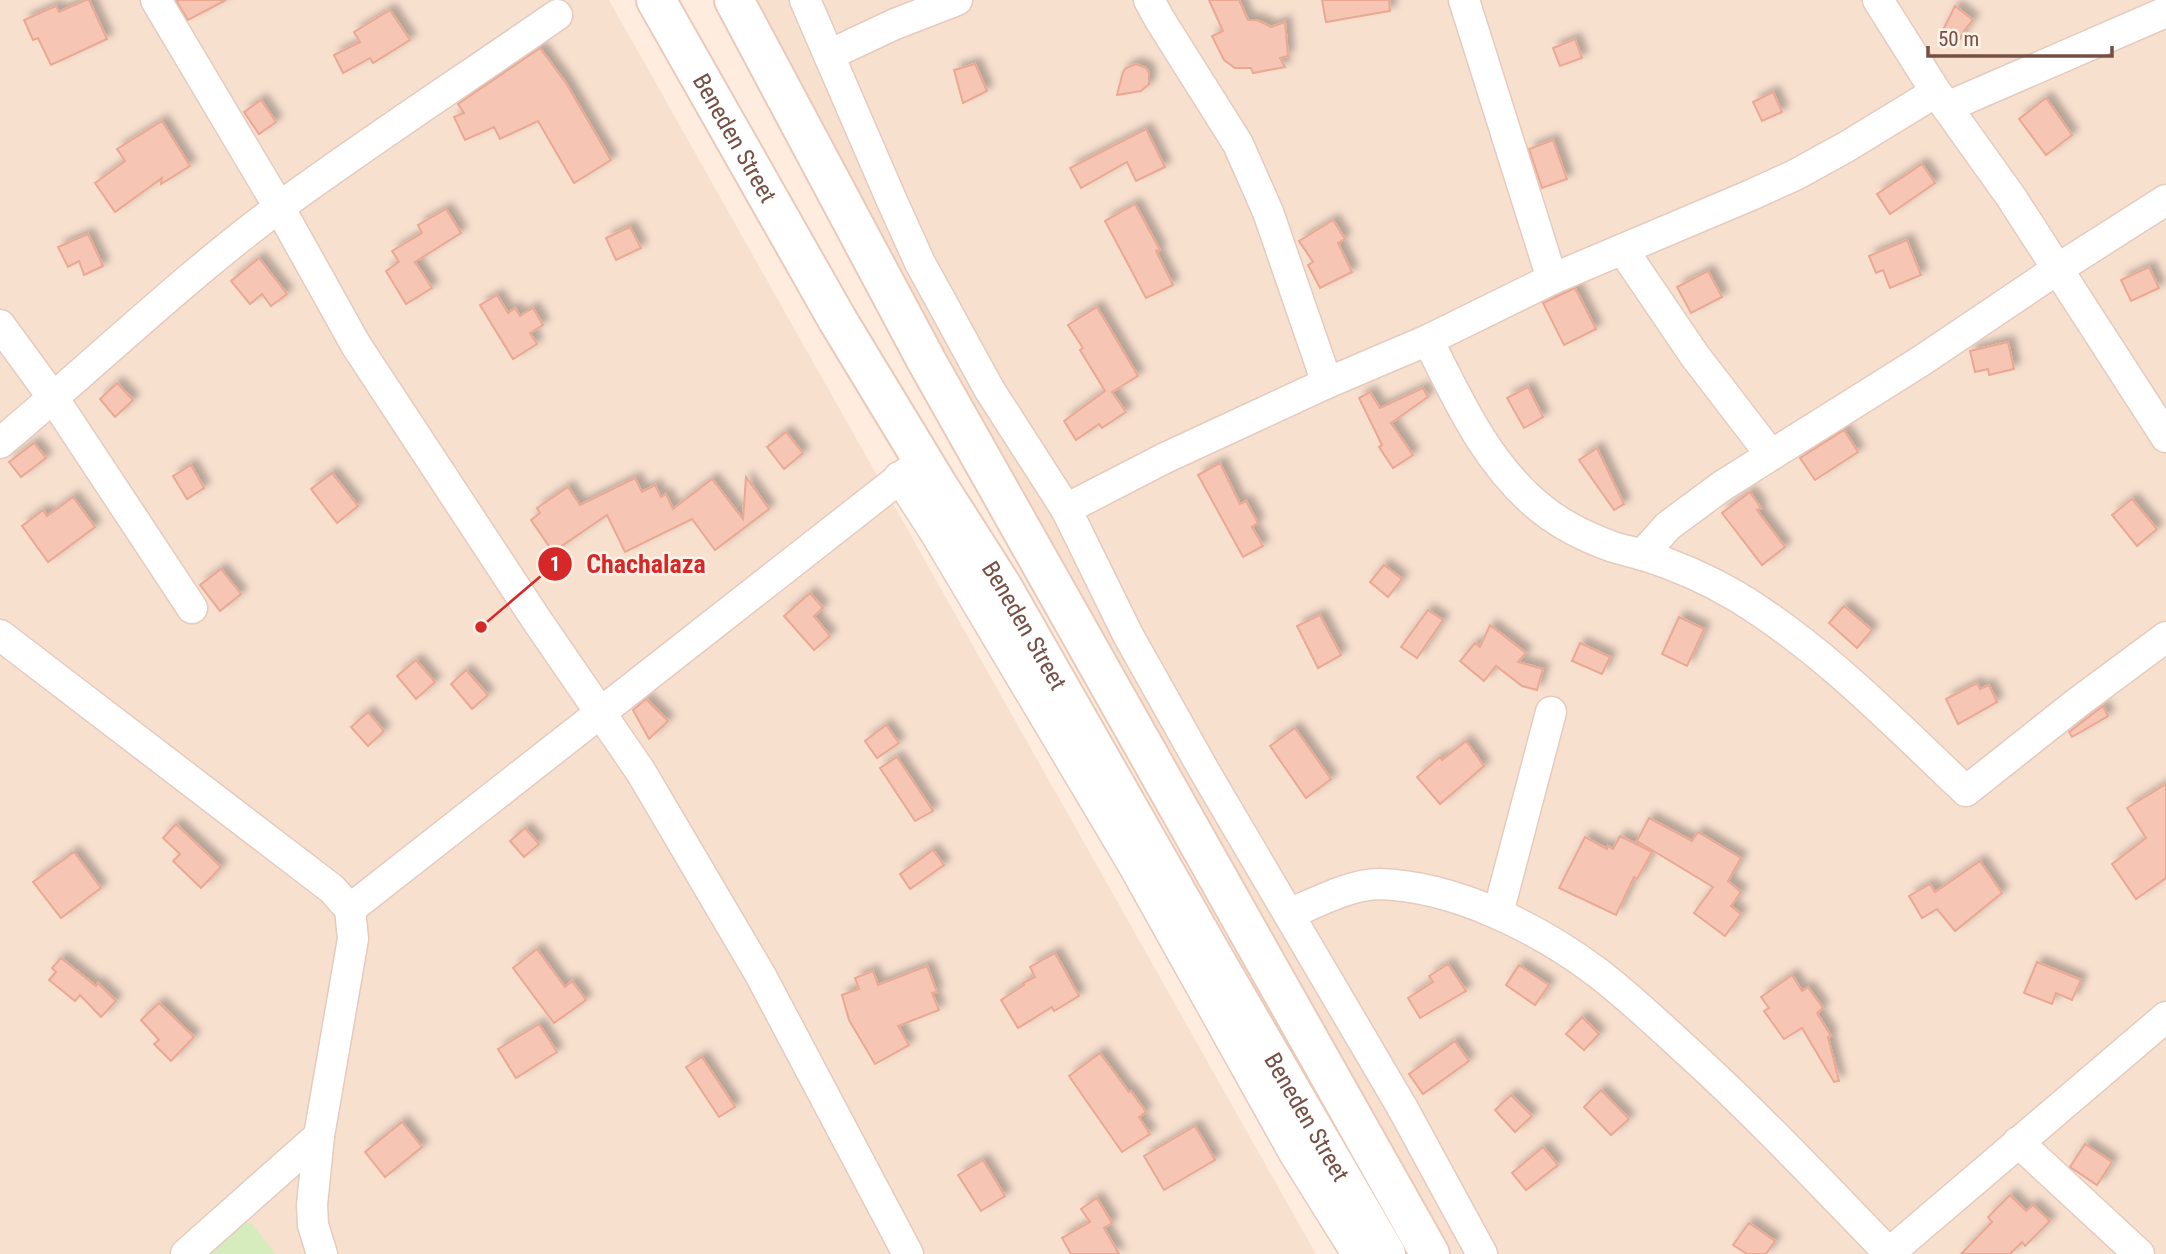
<svg xmlns="http://www.w3.org/2000/svg" width="2166" height="1254" viewBox="0 0 2166 1254" font-family="'Roboto Condensed',sans-serif">
<style>
.residential{fill:#f8e0cf}
.green{fill:#d6ecbc}
.building{fill:#f6c5b4;stroke:#eaa893;stroke-width:2;filter:url(#shadow)}
.lines{fill:none;stroke-linecap:round;stroke-linejoin:round}
.street-casing{stroke:#e5cabd;stroke-width:33}
.secondary-casing{stroke:#eac9b9;stroke-width:42}
.street{stroke:#fff;stroke-width:30}
.secondary{stroke:#fff;stroke-width:38}
.labels{text-anchor:middle;dominant-baseline:central;stroke-width:5;stroke-linejoin:round;paint-order:stroke}
.street-label{font-size:24px;fill:#764f44;stroke:#fff2e6}
.leader{fill:none;stroke:#d62828;stroke-width:2.5}
.callout-dot{fill:#d62828;stroke:#fff2e6;stroke-width:2.5}
.mark-label{font-size:21px;text-anchor:middle;font-weight:bold;fill:#fff}
.callout-label{font-size:26px;text-anchor:middle;font-weight:bold;fill:#d62828;stroke:#fff2e6;stroke-width:5;stroke-linejoin:round;paint-order:stroke}
</style>
<defs>
<filter id="shadow"><feDropShadow dx="6" dy="-6" stdDeviation="3.5" flood-color="#0004"/></filter>
</defs>
<rect width="100%" height="100%" fill="#feedde"/>
<g class="residential">
<path d="M 0,0 L 609,0 L 1316,1254 L 0,1254 Z"/>
<path d="M 728,0 L 2166,0 L 2166,407 L 2162,409 L 2166,415 L 2166,1254 L 1431,1254 Z"/>
</g>
<path class="green" d="M 230,1219 L 252,1224 L 276,1254 L 190,1254 Z"/>
<g class="building">
<path d="M 86,0 L 89,0 L 107,39 L 51,65 L 38,38 L 33,40 L 24,20 L 56,6 L 59,12 Z"/>
<path d="M 176,0 L 226,0 L 188,20 Z"/>
<path d="M 1209,0 L 1239,0 L 1248,20 L 1257,20 L 1271,27 L 1285,22 L 1288,56 L 1280,58 L 1285,67 L 1253,73 L 1251,68 L 1235,68 L 1224,60 L 1212,36 L 1223,31 Z"/>
<path d="M 1322,0 L 1389,0 L 1390,11 L 1326,22 Z"/>
<path d="M 1955,6 L 1973,20 L 1964,31 L 1960,39 L 1953,43 L 1945,40 L 1942,32 Z"/>
<path d="M 390,10 L 410,40 L 373,63 L 370,58 L 343,73 L 334,55 L 360,42 L 354,32 Z"/>
<path d="M 1575,39 L 1582,58 L 1560,66 L 1553,48 Z"/>
<path d="M 540,48 L 566,83 L 611,160 L 574,183 L 538,121 L 500,139 L 494,127 L 465,140 L 454,117 L 464,113 L 458,104 Z"/>
<path d="M 975,64 L 987,91 L 963,103 L 954,70 Z"/>
<path d="M 1136,64 L 1146,68 L 1149,73 L 1149,84 L 1141,91 L 1117,95 L 1123,72 L 1126,68 Z"/>
<path d="M 1773,92 L 1782,112 L 1762,121 L 1753,102 Z"/>
<path d="M 2046,98 L 2072,135 L 2046,155 L 2019,119 Z"/>
<path d="M 261,100 L 276,122 L 259,134 L 244,112 Z"/>
<path d="M 162,121 L 190,166 L 161,184 L 162,178 L 115,212 L 95,183 L 125,161 L 117,149 Z"/>
<path d="M 1146,129 L 1165,167 L 1136,181 L 1127,162 L 1081,188 L 1070,168 Z"/>
<path d="M 1553,140 L 1567,179 L 1542,188 L 1529,149 Z"/>
<path d="M 1922,164 L 1935,183 L 1890,214 L 1877,194 Z"/>
<path d="M 1135,204 L 1160,250 L 1156,251 L 1173,285 L 1146,298 L 1105,221 Z"/>
<path d="M 446,209 L 461,233 L 415,262 L 432,288 L 406,304 L 386,271 L 399,262 L 392,251 L 422,233 L 418,225 Z"/>
<path d="M 1333,220 L 1345,239 L 1338,243 L 1352,272 L 1320,288 L 1308,265 L 1313,262 L 1299,241 Z"/>
<path d="M 630,227 L 641,248 L 616,260 L 606,238 Z"/>
<path d="M 88,234 L 103,266 L 84,275 L 79,261 L 68,267 L 58,247 Z"/>
<path d="M 1907,240 L 1921,275 L 1890,288 L 1883,270 L 1876,273 L 1869,256 Z"/>
<path d="M 259,258 L 287,294 L 271,306 L 262,294 L 250,304 L 231,281 Z"/>
<path d="M 2149,267 L 2159,288 L 2131,301 L 2121,280 Z"/>
<path d="M 1708,271 L 1722,297 L 1691,313 L 1677,287 Z"/>
<path d="M 1575,288 L 1596,329 L 1564,345 L 1543,303 Z"/>
<path d="M 497,295 L 508,313 L 515,308 L 520,316 L 533,308 L 543,325 L 530,333 L 537,344 L 513,359 L 480,305 Z"/>
<path d="M 1097,307 L 1138,376 L 1112,392 L 1126,412 L 1102,428 L 1099,424 L 1076,440 L 1064,421 L 1105,391 L 1080,350 L 1083,348 L 1068,325 Z"/>
<path d="M 2008,342 L 2014,369 L 1989,375 L 1988,369 L 1975,372 L 1970,351 Z"/>
<path d="M 117,383 L 133,400 L 115,417 L 100,399 Z"/>
<path d="M 1528,387 L 1543,417 L 1524,428 L 1507,398 Z"/>
<path d="M 1423,388 L 1428,397 L 1391,423 L 1413,455 L 1393,468 L 1379,447 L 1382,445 L 1359,398 L 1370,392 L 1380,408 Z"/>
<path d="M 1844,430 L 1858,452 L 1815,480 L 1800,458 Z"/>
<path d="M 786,432 L 803,453 L 784,469 L 767,447 Z"/>
<path d="M 34,443 L 46,458 L 21,477 L 9,462 Z"/>
<path d="M 1597,448 L 1624,504 L 1614,510 L 1579,460 Z"/>
<path d="M 1220,463 L 1240,504 L 1246,501 L 1258,523 L 1252,527 L 1263,546 L 1243,557 L 1198,475 Z"/>
<path d="M 191,465 L 204,488 L 187,499 L 173,476 Z"/>
<path d="M 332,473 L 358,506 L 337,523 L 311,489 Z"/>
<path d="M 746,477 L 769,509 L 715,550 L 692,519 L 625,552 L 607,515 L 553,552 L 531,520 L 540,513 L 537,508 L 568,487 L 580,505 L 635,478 L 642,492 L 655,485 L 661,497 L 666,494 L 673,509 L 712,479 L 743,519 Z"/>
<path d="M 1750,492 L 1761,508 L 1757,510 L 1785,547 L 1762,565 L 1722,513 Z"/>
<path d="M 73,497 L 95,527 L 48,562 L 22,526 L 43,510 L 47,516 Z"/>
<path d="M 2132,499 L 2157,529 L 2137,546 L 2112,515 Z"/>
<path d="M 1384,565 L 1402,579 L 1388,597 L 1370,582 Z"/>
<path d="M 221,569 L 241,594 L 220,611 L 200,585 Z"/>
<path d="M 810,593 L 823,608 L 814,616 L 830,636 L 814,650 L 784,616 Z"/>
<path d="M 1844,606 L 1872,630 L 1857,648 L 1829,623 Z"/>
<path d="M 1428,610 L 1443,620 L 1417,658 L 1401,647 Z"/>
<path d="M 1320,615 L 1341,655 L 1318,668 L 1297,626 Z"/>
<path d="M 1679,617 L 1704,629 L 1687,666 L 1662,654 Z"/>
<path d="M 1490,625 L 1526,653 L 1518,662 L 1543,669 L 1537,690 L 1522,686 L 1496,666 L 1484,681 L 1460,661 L 1475,643 L 1480,647 Z"/>
<path d="M 1580,643 L 1610,657 L 1602,674 L 1572,661 Z"/>
<path d="M 416,660 L 435,682 L 416,699 L 397,676 Z"/>
<path d="M 466,670 L 488,695 L 472,709 L 451,684 Z"/>
<path d="M 1977,683 L 1980,689 L 1989,685 L 1997,702 L 1958,724 L 1946,699 Z"/>
<path d="M 646,699 L 668,721 L 649,739 L 633,710 Z"/>
<path d="M 2103,706 L 2108,716 L 2072,737 L 2069,732 Z"/>
<path d="M 368,712 L 384,731 L 368,746 L 351,727 Z"/>
<path d="M 886,725 L 899,743 L 877,758 L 865,741 Z"/>
<path d="M 1295,728 L 1331,779 L 1306,798 L 1270,746 Z"/>
<path d="M 1466,741 L 1484,766 L 1440,804 L 1417,777 L 1440,757 L 1442,760 Z"/>
<path d="M 897,757 L 933,811 L 915,821 L 880,768 Z"/>
<path d="M 2166,784 L 2166,878 L 2136,899 L 2112,864 L 2146,838 L 2127,808 Z"/>
<path d="M 1649,818 L 1692,841 L 1698,832 L 1741,858 L 1728,881 L 1741,892 L 1731,906 L 1741,914 L 1725,936 L 1694,913 L 1713,887 L 1637,841 Z"/>
<path d="M 176,824 L 221,867 L 201,888 L 173,861 L 180,854 L 163,838 Z"/>
<path d="M 525,828 L 539,844 L 524,857 L 510,841 Z"/>
<path d="M 1620,836 L 1652,852 L 1637,879 L 1634,877 L 1616,915 L 1559,888 L 1585,837 L 1607,849 L 1608,846 L 1613,849 Z"/>
<path d="M 933,850 L 944,865 L 910,889 L 900,874 Z"/>
<path d="M 74,852 L 101,888 L 61,918 L 33,882 Z"/>
<path d="M 1980,861 L 2002,893 L 1955,931 L 1937,909 L 1922,918 L 1909,896 L 1930,884 L 1935,892 Z"/>
<path d="M 537,949 L 565,987 L 572,981 L 586,1000 L 554,1023 L 513,968 Z"/>
<path d="M 1055,953 L 1079,996 L 1054,1011 L 1052,1007 L 1018,1028 L 1001,1000 L 1024,985 L 1023,983 L 1035,977 L 1030,967 Z"/>
<path d="M 61,958 L 96,986 L 98,983 L 116,1001 L 101,1017 L 80,995 L 75,1001 L 49,980 L 56,972 L 52,968 Z"/>
<path d="M 2037,962 L 2081,980 L 2072,1000 L 2056,993 L 2052,1004 L 2024,993 Z"/>
<path d="M 1448,964 L 1466,991 L 1420,1018 L 1408,998 L 1433,982 L 1429,976 Z"/>
<path d="M 1519,965 L 1549,985 L 1535,1005 L 1506,985 Z"/>
<path d="M 927,966 L 937,992 L 932,993 L 939,1010 L 898,1026 L 909,1045 L 875,1064 L 849,1020 L 842,995 L 859,989 L 855,978 L 873,971 L 878,985 Z"/>
<path d="M 1792,975 L 1802,991 L 1808,987 L 1823,1008 L 1817,1013 L 1831,1036 L 1828,1037 L 1839,1081 L 1834,1082 L 1802,1028 L 1784,1039 L 1764,1011 L 1769,1008 L 1761,997 Z"/>
<path d="M 159,1003 L 194,1037 L 171,1061 L 154,1044 L 159,1040 L 141,1020 Z"/>
<path d="M 1582,1017 L 1599,1034 L 1584,1050 L 1566,1034 Z"/>
<path d="M 539,1024 L 557,1052 L 516,1078 L 498,1049 Z"/>
<path d="M 1455,1041 L 1469,1061 L 1423,1094 L 1409,1074 Z"/>
<path d="M 1100,1053 L 1129,1092 L 1131,1091 L 1146,1112 L 1139,1117 L 1150,1134 L 1122,1152 L 1069,1076 Z"/>
<path d="M 702,1057 L 735,1107 L 719,1117 L 686,1067 Z"/>
<path d="M 1601,1090 L 1629,1119 L 1611,1135 L 1584,1107 Z"/>
<path d="M 1511,1095 L 1532,1116 L 1515,1132 L 1495,1110 Z"/>
<path d="M 402,1122 L 422,1147 L 385,1177 L 365,1152 Z"/>
<path d="M 1195,1126 L 1215,1160 L 1164,1190 L 1144,1156 Z"/>
<path d="M 2085,1144 L 2112,1162 L 2097,1185 L 2070,1167 Z"/>
<path d="M 1543,1147 L 1558,1165 L 1526,1190 L 1512,1173 Z"/>
<path d="M 983,1160 L 1005,1196 L 981,1211 L 958,1175 Z"/>
<path d="M 2010,1195 L 2026,1211 L 2033,1205 L 2050,1221 L 2025,1246 L 2022,1242 L 2010,1254 L 1961,1254 L 1992,1222 L 1988,1217 Z"/>
<path d="M 1097,1198 L 1112,1223 L 1104,1228 L 1119,1254 L 1071,1254 L 1062,1238 L 1090,1222 L 1081,1209 Z"/>
<path d="M 1749,1223 L 1775,1241 L 1766,1254 L 1747,1254 L 1733,1245 Z"/>
</g>
<g class="lines">
<g class="street-casing">
<g id="street">
<path d="M 156,0 L 279,207 L 356,345 L 536,619 L 641,772 L 761,976 L 908,1254"/>
<path d="M 805,0 L 892,201 L 920,263 L 941,301 L 989,389 L 1066,509 L 1128,635 L 1205,772 L 1402,1107 L 1482,1254"/>
<path d="M 1149,0 L 1160,20 L 1238,144 L 1268,212 L 1327,383"/>
<path d="M 1464,0 L 1552,279"/>
<path d="M 1878,0 L 1936,92 L 2011,197 L 2166,437"/>
<path d="M 829,55 L 895,24 L 957,0"/>
<path d="M 1947,107 L 2166,12"/>
<path d="M 1623,250 L 1695,356 L 1771,455"/>
<path d="M 0,325 L 54,399 L 192,608"/>
<path d="M 1428,340 C 1458,400 1488,467 1543,510 C 1563,526 1588,538 1613,547 C 1623,550 1633,552 1643,555 C 1675,565 1707,579 1736,596 C 1822,648 1893,722 1966,791 L 2077,703 L 2166,637"/>
<path d="M 0,443 C 94,365 182,279 281,206 C 371,140 465,79 557,15"/>
<path d="M 899,477 L 936,534 L 1132,863 L 1294,1153 L 1357,1254"/>
<path d="M 1066,509 L 1165,458 L 1327,383 L 1428,340 L 1552,279 L 1751,195 L 1795,175 L 1846,147 L 1936,92"/>
<path d="M 1642,555 L 1668,526 L 1722,486 L 1921,361 L 2056,270 L 2166,200"/>
<path d="M 0,635 L 332,889 L 350,909 L 353,939 L 319,1136 L 312,1205 L 313,1225 L 322,1254"/>
<path d="M 350,909 L 914,467"/>
<path d="M 1498,913 L 1551,712"/>
<path d="M 1289,914 C 1315,903 1351,884 1379,884 C 1455,886 1538,928 1598,973 C 1633,1000 1665,1031 1698,1061 C 1764,1122 1826,1188 1889,1253"/>
<path d="M 2018,1142 L 2139,1254"/>
<path d="M 186,1254 L 319,1136"/>
<path d="M 1888,1254 L 2166,1017"/>
</g>
</g>
<g class="secondary-casing">
<g id="secondary">
<path id="s1" d="M 656,0 L 837,319 L 937,484 L 1002,586 L 1214,958 L 1386,1254"/>
<path d="M 734,0 L 926,360 L 1430,1254"/>
</g>
</g>
<use href="#street" class="street"/>
<use href="#secondary" class="secondary"/>
</g>
<g class="labels">
<g class="street-label">
<text stroke="none"><textPath href="#s1" startOffset="159">Beneden Street</textPath></text>
<text stroke="none"><textPath href="#s1" startOffset="726">Beneden Street</textPath></text>
<text stroke="none"><textPath href="#s1" startOffset="1293">Beneden Street</textPath></text>
</g>
</g>
<path class="leader" d="M481 627L555 564"/>
<g class="callout-dot">
<circle cx="481" cy="627" r="7"/>
<circle cx="555" cy="564" r="18"/>
</g>
<g class="mark-label">
<text x="555" y="571">1</text>
</g>
<g class="callout-label">
<text x="646" y="573">Chachalaza</text>
</g>
<path d="M1928 46v10h184v-10" fill="none" stroke="#764f44" stroke-width="3.5"/>
<text x="1938" y="46" font-size="21" fill="#764f44" stroke="#fff2e6" stroke-width="5" paint-order="stroke">50 m</text>
</svg>
